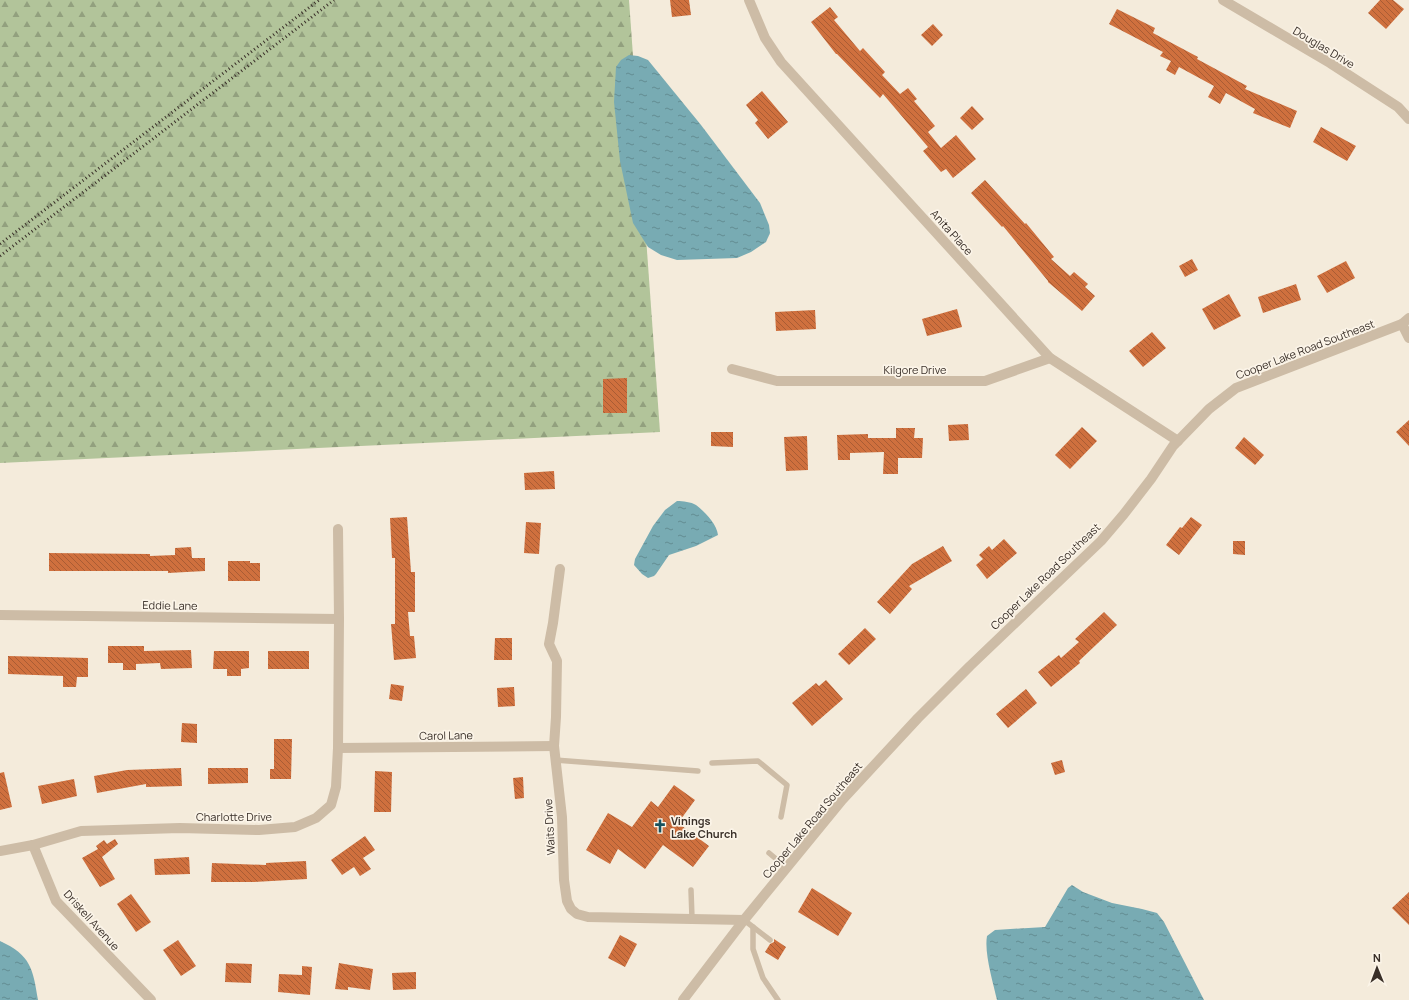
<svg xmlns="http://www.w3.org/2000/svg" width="1409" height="1000" viewBox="0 0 1409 1000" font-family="Manrope,sans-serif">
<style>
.forest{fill:url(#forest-firs)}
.water{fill:url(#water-ripples)}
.building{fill:url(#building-back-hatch)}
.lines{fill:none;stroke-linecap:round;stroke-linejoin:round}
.service{stroke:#cdbca6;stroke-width:5.5}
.minor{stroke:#cdbca6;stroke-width:10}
.tertiary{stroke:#cdbca6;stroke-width:10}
.rail{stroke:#392f28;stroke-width:3;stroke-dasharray:1 3;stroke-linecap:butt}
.labels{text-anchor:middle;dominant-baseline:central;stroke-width:3.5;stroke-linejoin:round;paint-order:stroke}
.street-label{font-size:11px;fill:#392f28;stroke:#fbf4e8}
.poi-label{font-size:11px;font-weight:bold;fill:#392f28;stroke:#fbf4e8;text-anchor:start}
</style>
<defs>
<pattern id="forest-firs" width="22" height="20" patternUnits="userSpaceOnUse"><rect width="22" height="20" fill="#b2c49a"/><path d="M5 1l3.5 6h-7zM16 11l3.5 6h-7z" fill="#92a07e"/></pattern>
<pattern id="water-ripples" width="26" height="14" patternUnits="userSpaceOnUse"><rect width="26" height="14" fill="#78abb3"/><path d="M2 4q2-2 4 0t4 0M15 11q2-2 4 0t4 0" fill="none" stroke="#638c92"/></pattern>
<pattern id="building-back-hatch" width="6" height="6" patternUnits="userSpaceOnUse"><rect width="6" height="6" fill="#cf703e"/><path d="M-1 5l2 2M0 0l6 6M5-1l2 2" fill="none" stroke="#a95c34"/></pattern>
</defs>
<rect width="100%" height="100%" fill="#f4ebdb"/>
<path class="forest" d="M 0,0 L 629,0 L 660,432 L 0,463 Z"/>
<g class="water">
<path d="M 629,55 L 638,56 L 648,60 L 701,125 L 760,203 L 769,225 L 770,233 L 766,242 L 751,252 L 737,258 L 677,260 L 661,255 L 648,247 L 633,223 L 620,161 L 614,102 L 616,67 L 621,60 Z"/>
<path d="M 677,501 C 683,501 691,502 696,505 C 704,511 717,524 718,535 L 696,546 L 669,555 L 656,574 L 654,576 L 648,578 L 642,574 L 634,565 L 635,559 L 653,526 L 665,510 Z"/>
<path d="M 1072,885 L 1083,892 L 1112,903 L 1142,909 L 1157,913 L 1164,922 L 1204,1000 L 997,1000 C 993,982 984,953 987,936 L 995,930 L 1045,927 L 1068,888 Z"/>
<path d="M 0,941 C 31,955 33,969 38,1000 L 0,1000 Z"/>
</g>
<g class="building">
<path d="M 670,0 L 689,0 L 691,15 L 672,17 Z"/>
<path d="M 1380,0 L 1393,0 L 1404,9 L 1386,29 L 1368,13 Z"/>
<path d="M 830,7 L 838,17 L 834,20 L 860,51 L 863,48 L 885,72 L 882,75 L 900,94 L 908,88 L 917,99 L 914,101 L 935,126 L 928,132 L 941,148 L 956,135 L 976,159 L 953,178 L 946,169 L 941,172 L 923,151 L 928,147 L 883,94 L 880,98 L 837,54 L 836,54 L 811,22 Z"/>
<path d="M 1117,9 L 1155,28 L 1153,33 L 1198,57 L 1197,59 L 1247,86 L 1245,89 L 1297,111 L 1290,128 L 1253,113 L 1255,109 L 1226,93 L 1220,104 L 1208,97 L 1214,86 L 1179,67 L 1175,75 L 1166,70 L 1171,61 L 1160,56 L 1163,52 L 1109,24 Z"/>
<path d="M 933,24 L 943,35 L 932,46 L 921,35 Z"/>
<path d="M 762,91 L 788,122 L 768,139 L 755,123 L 758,120 L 746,105 Z"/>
<path d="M 972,106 L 984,119 L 972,130 L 960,118 Z"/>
<path d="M 1321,127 L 1356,146 L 1347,161 L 1313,142 Z"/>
<path d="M 985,180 L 1025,224 L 1026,223 L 1054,257 L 1051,259 L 1070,276 L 1074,272 L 1088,284 L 1085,287 L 1095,296 L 1082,311 L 1048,282 L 1048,281 L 1003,226 L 1002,227 L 971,193 Z"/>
<path d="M 1192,259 L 1198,270 L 1185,277 L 1179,266 Z"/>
<path d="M 1346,261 L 1355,278 L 1327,293 L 1317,276 Z"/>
<path d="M 1296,284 L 1301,300 L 1263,313 L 1258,297 Z"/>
<path d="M 1229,294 L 1241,316 L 1214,330 L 1202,309 Z"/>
<path d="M 957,309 L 962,327 L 927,336 L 922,319 Z"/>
<path d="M 815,310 L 816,329 L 776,331 L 775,312 Z"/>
<path d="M 1152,332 L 1166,348 L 1143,367 L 1129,351 Z"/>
<path d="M 627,378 L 627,413 L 603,413 L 603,379 Z"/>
<path d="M 1409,420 L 1409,446 L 1396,432 Z"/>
<path d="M 968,424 L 969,440 L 949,441 L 948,425 Z"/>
<path d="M 1082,427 L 1097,441 L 1070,469 L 1055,455 Z"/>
<path d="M 896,428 L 915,428 L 914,438 L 923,438 L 922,458 L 898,458 L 898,474 L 883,474 L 884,452 L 850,453 L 850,460 L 838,460 L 837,435 L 868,434 L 868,438 L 896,438 Z"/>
<path d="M 711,432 L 733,432 L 733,447 L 711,446 Z"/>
<path d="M 807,436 L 808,470 L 786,471 L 784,437 Z"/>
<path d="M 1244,437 L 1264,455 L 1255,465 L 1235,448 Z"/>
<path d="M 554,471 L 555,489 L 525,490 L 524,473 Z"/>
<path d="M 407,517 L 411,572 L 415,572 L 415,612 L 408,612 L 410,636 L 414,636 L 416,658 L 394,660 L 391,624 L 395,624 L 395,558 L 392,558 L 390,518 Z"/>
<path d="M 1191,517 L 1202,525 L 1179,555 L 1166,545 L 1180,527 L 1182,528 Z"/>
<path d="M 526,522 L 541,523 L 539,554 L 524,553 Z"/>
<path d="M 1004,539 L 1017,553 L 987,579 L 976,565 L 983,559 L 979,555 L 989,546 L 992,550 Z"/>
<path d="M 1233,541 L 1245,541 L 1245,555 L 1233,554 Z"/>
<path d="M 943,546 L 952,561 L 909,586 L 912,589 L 890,614 L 877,602 L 912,564 Z"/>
<path d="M 191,547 L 192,558 L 205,558 L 205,571 L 168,573 L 168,571 L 49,571 L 49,553 L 150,554 L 150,556 L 175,555 L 175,548 Z"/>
<path d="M 228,561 L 250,561 L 250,563 L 260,563 L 260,581 L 228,581 Z"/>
<path d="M 1104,612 L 1117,625 L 1079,661 L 1080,663 L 1051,687 L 1038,672 L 1059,655 L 1061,658 L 1079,642 L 1075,639 Z"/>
<path d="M 865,628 L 876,639 L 849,665 L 838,654 Z"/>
<path d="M 495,638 L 512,638 L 512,660 L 494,660 Z"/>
<path d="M 108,646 L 144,646 L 144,651 L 191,650 L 192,668 L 161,669 L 160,663 L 136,664 L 136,670 L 123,670 L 123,663 L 108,663 Z"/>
<path d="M 214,651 L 249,651 L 249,668 L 241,669 L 241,676 L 227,676 L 227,669 L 213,669 Z"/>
<rect x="268" y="651" width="41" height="18"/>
<path d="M 8,656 L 88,658 L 88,677 L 77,677 L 76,687 L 63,687 L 63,676 L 8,674 Z"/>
<path d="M 826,680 L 843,699 L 812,726 L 792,703 L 816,683 L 819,686 Z"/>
<path d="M 391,684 L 404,686 L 402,701 L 389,699 Z"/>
<path d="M 514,687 L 515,706 L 498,707 L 497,688 Z"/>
<path d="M 1026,689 L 1037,703 L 1008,728 L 996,714 Z"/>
<path d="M 182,723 L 197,724 L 197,743 L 181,742 Z"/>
<path d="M 274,739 L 292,739 L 291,779 L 270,779 L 270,769 L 274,769 Z"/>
<path d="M 1062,760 L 1065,772 L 1055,775 L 1051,763 Z"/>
<path d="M 181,768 L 182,786 L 146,787 L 146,784 L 97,793 L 94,776 L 127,770 Z"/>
<path d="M 208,768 L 248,768 L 248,783 L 208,784 Z"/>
<path d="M 375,771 L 392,772 L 391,812 L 374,812 Z"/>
<path d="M 4,772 L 12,807 L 0,810 L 0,773 Z"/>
<path d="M 523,777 L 524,798 L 515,799 L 513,778 Z"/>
<path d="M 74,779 L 77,796 L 42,804 L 38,786 Z"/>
<path d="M 674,785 L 695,800 L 678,823 L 709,846 L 693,867 L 663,845 L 645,869 L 618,849 L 610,864 L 586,850 L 608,813 L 632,827 L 651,801 L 658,807 Z"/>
<path d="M 365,836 L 375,850 L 363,858 L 371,869 L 360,876 L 354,867 L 342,875 L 331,860 Z"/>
<path d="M 115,839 L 118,844 L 102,857 L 115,879 L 100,887 L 82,858 L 98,849 L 96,846 L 104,840 L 107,844 Z"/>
<path d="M 189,857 L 190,874 L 155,875 L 154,859 Z"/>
<path d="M 306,861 L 307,879 L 254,882 L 211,882 L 212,863 L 266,865 L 266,863 Z"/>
<path d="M 812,888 L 852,913 L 838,936 L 798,912 Z"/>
<path d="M 1409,892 L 1409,925 L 1392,908 Z"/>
<path d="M 131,894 L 151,922 L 136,932 L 117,904 Z"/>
<path d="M 620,935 L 637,944 L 625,967 L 608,958 Z"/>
<path d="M 774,939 L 786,947 L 778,960 L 765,952 L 770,944 L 774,942 Z"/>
<path d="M 178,940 L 196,966 L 181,976 L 163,950 Z"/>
<path d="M 226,963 L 252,964 L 251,983 L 225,982 Z"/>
<path d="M 339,963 L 373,969 L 370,990 L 348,987 L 348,990 L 335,989 Z"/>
<path d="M 302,966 L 312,967 L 310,995 L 278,992 L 279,974 L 302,975 Z"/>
<path d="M 416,972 L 416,989 L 393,990 L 392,973 Z"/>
</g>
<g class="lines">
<g class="service">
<path d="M 555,760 L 698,771"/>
<path d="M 712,763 L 758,761 L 787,785 L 781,817"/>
<path d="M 769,853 L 787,868"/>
<path d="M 691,890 L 692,918"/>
<path d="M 744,920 L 770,940"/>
<path d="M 753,927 L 753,949 L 763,978 L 778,1000"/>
</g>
<g class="minor">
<path d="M 749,0 L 765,38 L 781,62 L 1050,358 L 1178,441"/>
<path d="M 1223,0 L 1330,63 L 1398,107 L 1409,119"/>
<path d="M 1402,324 L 1409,338"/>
<path d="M 732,369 L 777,381 L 985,381 L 1050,358"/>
<path d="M 560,569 L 553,623 L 549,644 L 557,661 L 556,717 L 554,746 L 562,817 L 564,880 L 567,901 L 571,909 L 577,914 L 588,917 L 744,920"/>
<path d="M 0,615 L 339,619"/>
<path d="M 338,748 L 554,746"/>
<path d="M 33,845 L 56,901 L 151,1000"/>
<path d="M 0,851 L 33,845 L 81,831 L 180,828 L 259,830 L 295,827 L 316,818 L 331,805 L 336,787 L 338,748 L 339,619 L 338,529"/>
</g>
<path class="tertiary" d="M 683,1000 L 744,920 L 842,800 L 918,718 L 970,666 L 1101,541 L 1124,514 L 1151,479 L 1173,446 L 1209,409 L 1236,388 L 1402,324 L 1409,318"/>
<g class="rail">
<path d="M 0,244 L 319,0"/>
<path d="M 0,256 L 334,0"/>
</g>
</g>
<defs>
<g id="church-bare" transform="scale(1.08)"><path d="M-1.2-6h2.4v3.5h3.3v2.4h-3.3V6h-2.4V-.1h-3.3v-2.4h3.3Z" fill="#1a525e" stroke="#fbf4e8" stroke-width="2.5" paint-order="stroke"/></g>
</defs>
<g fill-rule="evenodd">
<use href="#church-bare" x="660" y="826"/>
</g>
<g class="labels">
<g class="street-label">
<text transform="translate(1324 47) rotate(31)">Douglas Drive</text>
<text transform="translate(952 232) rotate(48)">Anita Place</text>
<text transform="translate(1305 349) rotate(-21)">Cooper Lake Road Southeast</text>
<text x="915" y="369">Kilgore Drive</text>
<text transform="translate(1045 576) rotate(-44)">Cooper Lake Road Southeast</text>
<text transform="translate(170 605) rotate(1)">Eddie Lane</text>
<text transform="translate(446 735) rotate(-1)">Carol Lane</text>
<text x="234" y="816">Charlotte Drive</text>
<text transform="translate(812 820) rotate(-50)">Cooper Lake Road Southeast</text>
<text transform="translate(549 827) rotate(-93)">Waits Drive</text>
<text transform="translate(92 920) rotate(48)">Driskell Avenue</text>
</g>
<g class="poi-label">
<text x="671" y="820">Vinings<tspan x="671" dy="13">Lake Church</tspan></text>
</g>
</g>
<g transform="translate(1377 968) rotate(359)" stroke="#fbf4e8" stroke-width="3" paint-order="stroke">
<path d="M0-3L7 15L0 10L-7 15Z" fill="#392f28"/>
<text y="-6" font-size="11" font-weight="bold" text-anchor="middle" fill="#392f28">N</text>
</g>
</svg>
